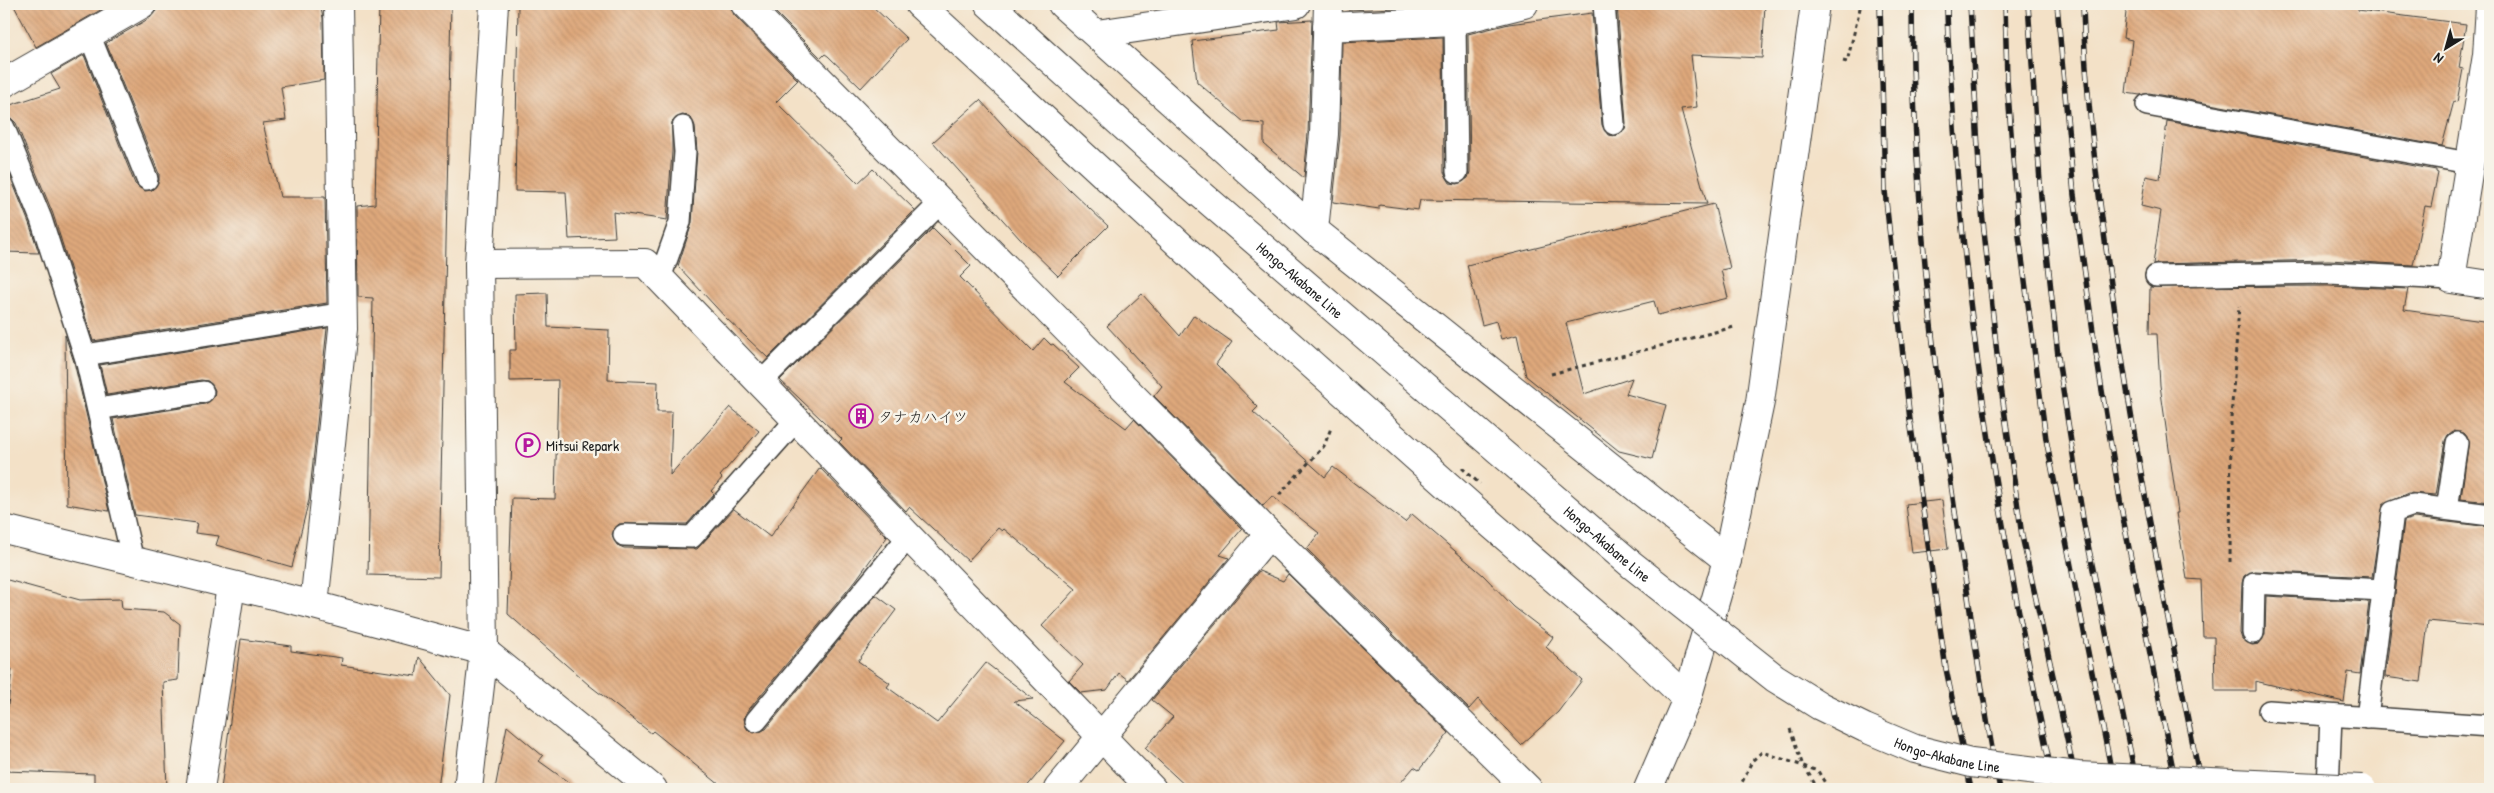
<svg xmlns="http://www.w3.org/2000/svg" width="2494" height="793" viewBox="0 0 2494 793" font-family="'Patrick Hand','Klee One',sans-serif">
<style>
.building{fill:url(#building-back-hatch)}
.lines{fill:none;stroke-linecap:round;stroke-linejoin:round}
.service-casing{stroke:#3c3a36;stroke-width:24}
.minor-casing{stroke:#3c3a36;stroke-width:30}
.tertiary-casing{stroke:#3c3a36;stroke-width:30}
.secondary-casing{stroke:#3c3a36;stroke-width:30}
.path{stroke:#3c3a36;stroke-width:3;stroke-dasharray:4 4;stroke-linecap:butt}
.service{stroke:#fff;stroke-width:21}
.minor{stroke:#fff;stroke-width:28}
.tertiary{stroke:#fff;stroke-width:28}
.secondary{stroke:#fff;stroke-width:28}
.rail-casing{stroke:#1c1c1c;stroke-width:5.5}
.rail{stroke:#f7f3e8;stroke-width:4;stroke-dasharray:11;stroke-linecap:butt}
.secondary-bridge-casing{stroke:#3c3a36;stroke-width:30;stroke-linecap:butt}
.path-bridge{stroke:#3c3a36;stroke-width:3;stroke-dasharray:4 4;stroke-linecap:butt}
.secondary-bridge{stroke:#fff;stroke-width:28}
.labels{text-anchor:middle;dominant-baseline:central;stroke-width:5;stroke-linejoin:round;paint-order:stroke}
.street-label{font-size:15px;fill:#1c1c1c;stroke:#f7f3e8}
.poi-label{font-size:15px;fill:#1c1c1c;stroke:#f7f3e8;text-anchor:start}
</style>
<defs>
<pattern id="building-back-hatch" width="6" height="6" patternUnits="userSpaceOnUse" patternTransform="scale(1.25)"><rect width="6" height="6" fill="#dea87b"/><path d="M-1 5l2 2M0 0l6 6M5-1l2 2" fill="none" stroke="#be906a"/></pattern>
</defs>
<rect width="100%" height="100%" fill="#f7f3e8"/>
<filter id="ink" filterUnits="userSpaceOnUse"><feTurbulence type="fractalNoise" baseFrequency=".02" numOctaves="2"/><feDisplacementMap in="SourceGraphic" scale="10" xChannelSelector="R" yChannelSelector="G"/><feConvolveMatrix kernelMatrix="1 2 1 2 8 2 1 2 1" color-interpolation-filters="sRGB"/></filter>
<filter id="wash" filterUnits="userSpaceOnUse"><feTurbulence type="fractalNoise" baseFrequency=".0096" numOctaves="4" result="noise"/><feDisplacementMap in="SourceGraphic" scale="20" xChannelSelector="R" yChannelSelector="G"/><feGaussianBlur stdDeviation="1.12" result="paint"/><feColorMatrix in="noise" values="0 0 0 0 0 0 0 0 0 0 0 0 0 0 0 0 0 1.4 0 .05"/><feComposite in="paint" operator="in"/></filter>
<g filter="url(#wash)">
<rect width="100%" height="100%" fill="#f3e1c7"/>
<g id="blocks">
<g class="building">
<path d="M 13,4 L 111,4 L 36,47 Z"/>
<path d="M 158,4 L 320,4 L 323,18 L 324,80 L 281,87 L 286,120 L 263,123 L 280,197 L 325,197 L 327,303 L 93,341 L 53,214 L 16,123 L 11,118 L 4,116 L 4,107 L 60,89 L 51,74 L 84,55 L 135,184 L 145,191 L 152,190 L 159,181 L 159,174 L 106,43 L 150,18 L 156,11 Z"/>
<path d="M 379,4 L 451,4 L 439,577 L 368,575 L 373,298 L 358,297 L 357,206 L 375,204 Z"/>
<path d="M 518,4 L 730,4 L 734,15 L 798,80 L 776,102 L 858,183 L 873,169 L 915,210 L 768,358 L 726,318 L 678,266 L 692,223 L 697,151 L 695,126 L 689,116 L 682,115 L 672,122 L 672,152 L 667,220 L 613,212 L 615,237 L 569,239 L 566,192 L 515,191 Z"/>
<path d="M 767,4 L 870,4 L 907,39 L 861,88 L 828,56 L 825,54 L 821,58 Z"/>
<path d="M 1347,4 L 1441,4 L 1441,6 L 1348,10 Z"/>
<path d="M 1617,4 L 1765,4 L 1762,58 L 1691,55 L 1697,107 L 1681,109 L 1707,204 L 1420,200 L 1418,210 L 1379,205 L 1379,209 L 1333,202 L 1340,135 L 1342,42 L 1443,37 L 1444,172 L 1450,183 L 1458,184 L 1468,178 L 1470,172 L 1468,34 L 1509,24 L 1592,13 L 1602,125 L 1608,135 L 1616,136 L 1625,130 L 1626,123 Z"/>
<path d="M 2127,4 L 2359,4 L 2358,10 L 2466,24 L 2459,68 L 2463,69 L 2457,102 L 2454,101 L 2442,146 L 2149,93 L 2140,95 L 2126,93 L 2132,40 L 2123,38 Z"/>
<path d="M 1312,20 L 1308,133 L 1304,178 L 1264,144 L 1264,124 L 1244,122 L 1197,82 L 1192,41 L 1279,30 L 1278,22 Z"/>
<path d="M 980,100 L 1013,136 L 1108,226 L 1058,276 L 1020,239 L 933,142 Z"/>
<path d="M 2167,121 L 2436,170 L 2436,172 L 2438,173 L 2431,207 L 2425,206 L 2413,265 L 2329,260 L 2153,264 L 2161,211 L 2141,206 L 2146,176 L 2160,179 Z"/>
<path d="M 4,161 L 29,223 L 39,253 L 4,252 Z"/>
<path d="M 1714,204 L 1730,268 L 1721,270 L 1728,298 L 1658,315 L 1654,301 L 1566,323 L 1584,394 L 1632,378 L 1626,394 L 1666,405 L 1652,459 L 1619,451 L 1526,376 L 1517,335 L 1501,339 L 1496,321 L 1482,325 L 1467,265 Z"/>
<path d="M 933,228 L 971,266 L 960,277 L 1033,351 L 1044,338 L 1051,345 L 1053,344 L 1079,368 L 1065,382 L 1126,428 L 1134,419 L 1242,529 L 1220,555 L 1229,558 L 1128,680 L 1119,673 L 1107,690 L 1081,693 L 1069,681 L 1083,665 L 1042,626 L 1076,589 L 1004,529 L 1002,531 L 998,528 L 968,561 L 909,507 L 906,511 L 839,442 L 842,439 L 780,380 Z"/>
<path d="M 2329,286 L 2408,289 L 2404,310 L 2490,322 L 2490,502 L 2461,499 L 2469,439 L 2464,433 L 2453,431 L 2448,435 L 2445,441 L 2436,495 L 2409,493 L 2383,505 L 2372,577 L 2255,571 L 2244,576 L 2242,583 L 2240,633 L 2242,639 L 2252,645 L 2259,644 L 2265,634 L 2266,596 L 2369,602 L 2360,674 L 2348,672 L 2344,702 L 2255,681 L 2255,691 L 2215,691 L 2214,637 L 2203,637 L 2201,580 L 2187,579 L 2176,513 L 2178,513 L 2160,385 L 2157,334 L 2149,334 L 2150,287 Z"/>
<path d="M 547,293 L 548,327 L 609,330 L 608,380 L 658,382 L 657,412 L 672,412 L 670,475 L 730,407 L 759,431 L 720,476 L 722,478 L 711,491 L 714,494 L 687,524 L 619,524 L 612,534 L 617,545 L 624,548 L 697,549 L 734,509 L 770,537 L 820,468 L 887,537 L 856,580 L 746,713 L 744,719 L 748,730 L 754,733 L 766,729 L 876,595 L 896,610 L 858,661 L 890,683 L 887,687 L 937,723 L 986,663 L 1033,699 L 1014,701 L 1065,741 L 1025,789 L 725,789 L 653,731 L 651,733 L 589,685 L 508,614 L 512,498 L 555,499 L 558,380 L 510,381 L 510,350 L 516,350 L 515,294 Z"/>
<path d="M 1142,294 L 1180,336 L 1194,315 L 1232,342 L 1216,364 L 1258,407 L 1253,412 L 1325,477 L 1333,467 L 1405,522 L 1412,514 L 1483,575 L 1514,607 L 1553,637 L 1546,647 L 1582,680 L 1558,712 L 1521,745 L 1478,699 L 1469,709 L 1307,549 L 1319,533 L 1272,496 L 1263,506 L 1154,396 L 1162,386 L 1107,326 Z"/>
<path d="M 327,328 L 309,500 L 292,567 L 216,545 L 219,536 L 195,533 L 197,523 L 135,515 L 113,419 L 205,404 L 214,397 L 215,390 L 208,381 L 201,380 L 107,395 L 100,365 Z"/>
<path d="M 65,335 L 74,362 L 109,511 L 67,504 Z"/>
<path d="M 1942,500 L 1948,549 L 1912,553 L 1906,504 Z"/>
<path d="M 2414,518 L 2490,527 L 2490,627 L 2428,621 L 2421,682 L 2385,677 L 2404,521 Z"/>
<path d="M 1259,571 L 1283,581 L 1288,574 L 1449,733 L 1419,770 L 1414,767 L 1395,789 L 1189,789 L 1145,748 L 1173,717 L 1152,700 Z"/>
<path d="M 4,579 L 80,600 L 121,599 L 122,609 L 164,612 L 180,624 L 178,680 L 163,682 L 167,789 L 94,789 L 94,774 L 4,771 L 4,723 L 6,723 L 12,669 L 4,665 Z"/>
<path d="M 241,639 L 291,646 L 291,651 L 342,658 L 341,665 L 416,676 L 419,657 L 450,695 L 438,789 L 221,789 Z"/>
<path d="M 507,726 L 543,756 L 539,761 L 578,789 L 495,789 Z"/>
</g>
</g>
</g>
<g filter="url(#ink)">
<use href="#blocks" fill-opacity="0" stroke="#3c3a36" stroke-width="1"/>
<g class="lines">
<g class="service-casing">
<g id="service">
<path d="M 1453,4 L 1455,21 L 1457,172"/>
<path d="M 1604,4 L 1614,124"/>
<path d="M 89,34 L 147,179"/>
<path d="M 2147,105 L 2469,163"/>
<path d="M 4,128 L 41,219 L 86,359 L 133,561"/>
<path d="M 2156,276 L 2329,273 L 2451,279"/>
<path d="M 660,278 L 680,222 L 685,152 L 683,127"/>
<path d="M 85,355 L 344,313"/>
<path d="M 761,382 L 942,201"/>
<path d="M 98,409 L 203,392"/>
<path d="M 2447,509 L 2457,443"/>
<path d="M 624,535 L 692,537 L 797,419"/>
<path d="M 2253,633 L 2254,583 L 2383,590"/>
<path d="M 2269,711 L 2490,726"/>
<path d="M 2367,718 L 2393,512 L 2413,505 L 2490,515"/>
<path d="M 756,721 L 909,536"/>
<path d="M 2328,789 L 2331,716"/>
</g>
</g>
<g class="minor-casing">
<g id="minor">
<path d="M 745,4 L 1269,534 L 1528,789"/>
<path d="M 2490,6 L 2487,55 L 2451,279 L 2490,285"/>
<path d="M 1327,27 L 1455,21 L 1524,4"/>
<path d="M 1097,34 L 1296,4"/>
<path d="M 4,83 L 142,4"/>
<path d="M 1314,230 L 1324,134 L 1328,4"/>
<path d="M 479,264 L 645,263 L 1152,789"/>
<path d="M 314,605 L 343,329 L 338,4"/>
<path d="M 200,789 L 231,586"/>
<path d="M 468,789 L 484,651 L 479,264 L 494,4"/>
<path d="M 1058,789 L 1269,534"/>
<path d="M 1648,789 L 1687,699 L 1727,560 L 1760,402 L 1815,4"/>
</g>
</g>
<g class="tertiary-casing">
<path id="tertiary" d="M 4,529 L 314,605 L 484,651 L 653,789"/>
</g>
<g class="secondary-casing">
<g id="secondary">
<path d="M 919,4 L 1243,303 L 1492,525 L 1622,637 L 1687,699"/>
<path d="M 989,4 L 1160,159"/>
<path d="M 1062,4 L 1314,230 L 1727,560"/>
</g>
</g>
<g class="path">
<path d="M 1843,61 L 1847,62 L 1861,4"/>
<path d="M 1551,374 L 1734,327"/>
<path d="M 1279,495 L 1324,446 L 1331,428"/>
<path d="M 2230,562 L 2231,419 L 2239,306"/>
<path d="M 1739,789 L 1752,761 L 1762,752 L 1818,771 L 1825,783 L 1824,789"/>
</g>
<use href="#service" class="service"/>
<use href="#minor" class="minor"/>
<use href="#tertiary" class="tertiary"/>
<use href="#secondary" class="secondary"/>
<g class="rail-casing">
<g id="rail">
<path d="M 1880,4 L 1885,191 L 1910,420 L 1946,669 L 1971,789"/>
<path d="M 1912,4 C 1913,196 1935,388 1965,577 C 1976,648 1985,719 2000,789"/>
<path d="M 1947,4 C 1947,45 1952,86 1954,127 C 1968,351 2008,571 2055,789"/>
<path d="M 1970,4 L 1981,202 L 1999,373 L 2022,536 L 2078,789"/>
<path d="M 2005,4 L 2007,80 L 2019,236 L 2046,439 L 2115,789"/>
<path d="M 2028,4 L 2041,197 L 2059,365 L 2084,525 L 2138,789"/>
<path d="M 2057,4 L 2074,195 L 2097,360 L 2123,518 L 2177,789"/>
<path d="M 2083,4 C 2085,91 2097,183 2109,270 C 2133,444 2167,617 2202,789"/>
</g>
</g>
<use href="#rail" class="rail"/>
<g class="secondary-bridge-casing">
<g id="secondary-bridge">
<path id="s1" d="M 1160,159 L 1632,565 L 1775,678 L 1820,706 L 1865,728 L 1915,749 L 1971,763 L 2078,776 L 2362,789"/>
</g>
</g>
<g class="path-bridge">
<path d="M 1462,468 L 1480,484"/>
<path d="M 1790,729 L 1802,763 L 1818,789"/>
</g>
<use href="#secondary-bridge" class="secondary-bridge"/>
</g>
</g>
<defs>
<g id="building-ring" transform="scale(1.25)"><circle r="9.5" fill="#f7f3e8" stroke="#b5179e" stroke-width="1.5"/><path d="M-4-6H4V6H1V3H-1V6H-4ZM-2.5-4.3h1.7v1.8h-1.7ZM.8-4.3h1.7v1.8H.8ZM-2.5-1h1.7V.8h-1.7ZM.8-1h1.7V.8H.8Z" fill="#b5179e"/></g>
<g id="parking-ring" transform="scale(1.25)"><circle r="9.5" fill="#f7f3e8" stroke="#b5179e" stroke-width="1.5"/><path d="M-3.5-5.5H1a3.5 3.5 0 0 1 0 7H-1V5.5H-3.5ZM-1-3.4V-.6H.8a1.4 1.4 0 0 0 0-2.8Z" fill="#b5179e"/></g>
</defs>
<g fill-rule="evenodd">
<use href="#building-ring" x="861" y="416"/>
<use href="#parking-ring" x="528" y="445"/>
</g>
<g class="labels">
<g class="street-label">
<text stroke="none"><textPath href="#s1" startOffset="185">Hongo-Akabane Line</textPath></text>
<text stroke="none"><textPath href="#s1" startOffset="590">Hongo-Akabane Line</textPath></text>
<text stroke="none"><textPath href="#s1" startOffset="995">Hongo-Akabane Line</textPath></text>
</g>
<g class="poi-label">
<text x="878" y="416">タナカハイツ</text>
<text x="546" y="445">Mitsui Repark</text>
</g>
</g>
<rect width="2494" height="793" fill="none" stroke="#f7f3e8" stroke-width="20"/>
<g transform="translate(2446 48) rotate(217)" stroke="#f7f3e8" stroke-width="4" paint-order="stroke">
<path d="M0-4L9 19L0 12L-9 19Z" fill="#1c1c1c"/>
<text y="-8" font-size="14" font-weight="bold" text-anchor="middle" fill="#1c1c1c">N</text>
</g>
</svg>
